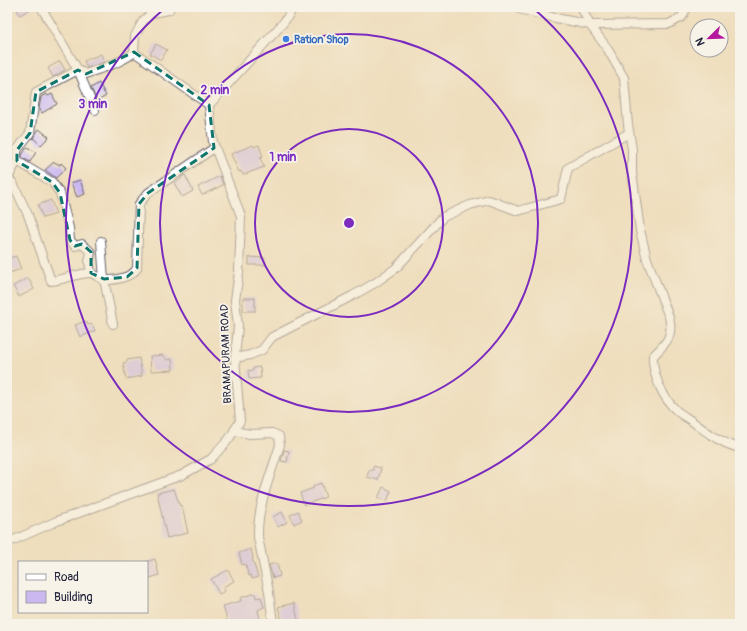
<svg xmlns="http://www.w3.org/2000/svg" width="747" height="631" viewBox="0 0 747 631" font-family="Pangolin,sans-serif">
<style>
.building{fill:#cbb8f1}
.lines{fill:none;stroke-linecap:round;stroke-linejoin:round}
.minor-casing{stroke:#6a6469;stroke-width:10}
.minor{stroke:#fff;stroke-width:8}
.marked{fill:none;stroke:#0f766e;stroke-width:3;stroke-dasharray:8 5;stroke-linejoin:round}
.ring{fill:none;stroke:#7b2cbf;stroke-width:2}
.shop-dot{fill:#3f7fe0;stroke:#f7f3e8;stroke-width:1.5}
.labels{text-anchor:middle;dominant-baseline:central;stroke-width:3.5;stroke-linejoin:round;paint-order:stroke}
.shop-label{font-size:11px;font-weight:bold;fill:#366cbe;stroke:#f7f3e8;text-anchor:start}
.street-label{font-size:11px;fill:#22223b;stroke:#f7f3e8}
.centre{fill:#7b2cbf;stroke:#f7f3e8;stroke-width:2}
.ring-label{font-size:12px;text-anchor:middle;font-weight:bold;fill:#7b2cbf;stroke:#f7f3e8;stroke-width:3.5;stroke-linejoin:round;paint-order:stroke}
</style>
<rect width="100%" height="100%" fill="#f7f3e8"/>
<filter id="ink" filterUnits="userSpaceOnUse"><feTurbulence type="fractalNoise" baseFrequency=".025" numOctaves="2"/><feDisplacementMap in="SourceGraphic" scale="8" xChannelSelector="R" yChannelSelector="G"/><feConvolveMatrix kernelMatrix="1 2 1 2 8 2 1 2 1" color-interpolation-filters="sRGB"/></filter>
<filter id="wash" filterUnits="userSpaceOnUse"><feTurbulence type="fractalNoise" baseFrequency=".012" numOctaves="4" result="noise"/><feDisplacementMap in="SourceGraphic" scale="16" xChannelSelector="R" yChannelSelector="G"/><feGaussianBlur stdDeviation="0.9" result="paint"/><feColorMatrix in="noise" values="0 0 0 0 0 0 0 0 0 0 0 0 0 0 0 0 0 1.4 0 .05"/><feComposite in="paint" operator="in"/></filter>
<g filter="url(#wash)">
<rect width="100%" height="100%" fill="#efdebe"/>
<g id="blocks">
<g class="building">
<path d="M 22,7 L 34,7 L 20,15 L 17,10 Z"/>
<path d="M 156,44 L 167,50 L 161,60 L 150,54 Z"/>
<path d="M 101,54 L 104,62 L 87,68 L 84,61 Z"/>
<path d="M 60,61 L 65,70 L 53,77 L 48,68 Z"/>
<path d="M 99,83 L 106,96 L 97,101 L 91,88 Z"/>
<path d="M 46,94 L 48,96 L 52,94 L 57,104 L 42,113 L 39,108 L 41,97 Z"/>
<path d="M 39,129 L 49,137 L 41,145 L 33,138 Z"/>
<path d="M 253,145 L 254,147 L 259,145 L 263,157 L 260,158 L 264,167 L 243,175 L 241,171 L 239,172 L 231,154 Z"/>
<path d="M 27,147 L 36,152 L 30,162 L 22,158 L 22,155 Z"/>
<path d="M 54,162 L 60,165 L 61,163 L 66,168 L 56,178 L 45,170 Z"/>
<path d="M 185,175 L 193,191 L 182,197 L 174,183 L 181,179 L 181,177 Z"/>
<path d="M 220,176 L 223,185 L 202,195 L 198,187 Z"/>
<path d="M 80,180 L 85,194 L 77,197 L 71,183 Z"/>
<path d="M 51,200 L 56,214 L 43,218 L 38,205 Z"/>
<path d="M 16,256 L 21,269 L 7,274 L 7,259 Z"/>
<path d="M 249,257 L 265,258 L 265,265 L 249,265 Z"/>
<path d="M 28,278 L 34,289 L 19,297 L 13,286 Z"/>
<rect x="243" y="298" width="12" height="13"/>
<path d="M 86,321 L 88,325 L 92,324 L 95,331 L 80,337 L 75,325 Z"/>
<path d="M 163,355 L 167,360 L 172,359 L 173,370 L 151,371 L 150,356 Z"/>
<path d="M 139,358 L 142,376 L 126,379 L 123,363 L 127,362 L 127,360 Z"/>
<path d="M 260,367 L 261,378 L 249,379 L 248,370 L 253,371 L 253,368 Z"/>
<path d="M 284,450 L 289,451 L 287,462 L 281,461 Z"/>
<path d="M 373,466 L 381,468 L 378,480 L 367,477 L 369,470 L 373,470 Z"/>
<path d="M 321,483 L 326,497 L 304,505 L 300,493 L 314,488 L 313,486 Z"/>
<path d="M 383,487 L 391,491 L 387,501 L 378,498 Z"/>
<path d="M 174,489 L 180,506 L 182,506 L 188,533 L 167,538 L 157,493 Z"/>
<path d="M 298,511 L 302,520 L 294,524 L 290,515 Z"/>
<path d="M 282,512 L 287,522 L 278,527 L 273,517 Z"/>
<path d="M 251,549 L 253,558 L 252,558 L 258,577 L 252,579 L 251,575 L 249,576 L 245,564 L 242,565 L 239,553 Z"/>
<path d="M 155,559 L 159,575 L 150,578 L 147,562 L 146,562 Z"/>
<path d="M 277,563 L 280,576 L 273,578 L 269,565 Z"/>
<path d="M 228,570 L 234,581 L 223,587 L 225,591 L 219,594 L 211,579 Z"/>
<path d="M 255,593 L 256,598 L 261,597 L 264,607 L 258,610 L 261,624 L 228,624 L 223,606 L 241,601 L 240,598 Z"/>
<path d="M 294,603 L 298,620 L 289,622 L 288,619 L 282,621 L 278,607 Z"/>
</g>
</g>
</g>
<g filter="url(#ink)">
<use href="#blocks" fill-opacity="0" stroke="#6a6469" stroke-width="1"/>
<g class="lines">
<g class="minor-casing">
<g id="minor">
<path d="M 41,7 L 78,70 L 86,74 C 99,69 124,62 134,52 L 135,36 L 143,21 L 152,13 L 169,10"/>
<path d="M 511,7 L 551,17 L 590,25 L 581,7"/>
<path d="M 590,25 L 607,48 L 624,78 L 628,125 L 632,149 L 632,172 L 640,230 L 647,259 L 669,317 C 674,337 666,343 653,356 C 652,374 663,399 677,411 C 683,416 691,420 697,425 C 711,435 723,444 740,448"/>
<path d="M 590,25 L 669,24 L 682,17 L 687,7"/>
<path d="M 134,52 L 209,105"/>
<path d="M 7,178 L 13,183 L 28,215 L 51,281 C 64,280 77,273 91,273 L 89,262 L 91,252 L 82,244 L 75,246 L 70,240 L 69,228 L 60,193 L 52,182 L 17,161 L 17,150 L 30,133 L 36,92 L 78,70 L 95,110"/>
<path d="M 8,178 L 17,161"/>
<path d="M 101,241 L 104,279 L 113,324"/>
<path d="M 91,273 C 95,275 99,277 102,279 C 112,282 133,277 137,268 L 139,204 L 148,193 L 214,148"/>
<path d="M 235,358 L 250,355 L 262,350 L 272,337 L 352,296 L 375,283 L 396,268 L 443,217 L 470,205 L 489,200 L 518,211 L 561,199 L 568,168 L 629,133"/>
<path d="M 234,431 L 250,434 L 272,433 L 279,436 L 280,445 C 271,474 257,506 258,537 L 269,592 L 273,624"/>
<path d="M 7,543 L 57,521 L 182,475 L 211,459 L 229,439 L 240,421 L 235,358 L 238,326 L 235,300 L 239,272 L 241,216 L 213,142 L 209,105 L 284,22 L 292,10 L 291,7"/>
</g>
</g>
<use href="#minor" class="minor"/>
</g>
</g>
<path d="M0 0H747V631H0ZM 134,52 L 209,105 L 214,148 L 148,193 L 139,204 L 137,268 L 127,277 L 104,279 L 91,273 L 91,252 L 82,244 L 75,246 L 70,240 L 60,193 L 52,182 L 17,161 L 17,150 L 30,133 L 36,92 L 78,70 L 86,74 Z" fill="#efdebe" fill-opacity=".55" fill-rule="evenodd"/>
<path class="marked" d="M 134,52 L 209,105 L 214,148 L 148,193 L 139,204 L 137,268 L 127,277 L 104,279 L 91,273 L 91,252 L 82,244 L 75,246 L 70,240 L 60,193 L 52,182 L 17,161 L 17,150 L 30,133 L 36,92 L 78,70 L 86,74 Z"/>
<g class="ring">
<circle cx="349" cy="223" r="94"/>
<circle cx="349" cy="223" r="189"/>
<path d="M533 8A283 283 0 1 1 165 8"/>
</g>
<circle class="shop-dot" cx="286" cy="39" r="4"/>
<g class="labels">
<g class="shop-label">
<text x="294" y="39">Ration Shop</text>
</g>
<g class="street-label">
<text transform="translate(226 354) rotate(-92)">BRAMAPURAM ROAD</text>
</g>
</g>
<circle cx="349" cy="223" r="6" class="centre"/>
<g class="ring-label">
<text x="215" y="94">2 min</text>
<text x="93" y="108">3 min</text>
<text x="283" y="161">1 min</text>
</g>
<rect width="747" height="631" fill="none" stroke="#f7f3e8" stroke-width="24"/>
<rect x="18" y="561" width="130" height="52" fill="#f7f3e8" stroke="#a29fa3"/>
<rect x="26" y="574" width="20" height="6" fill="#ffffff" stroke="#a29fa3"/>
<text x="54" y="581" font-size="12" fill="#22223b">Road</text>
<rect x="26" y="591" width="20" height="12" fill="#cbb8f1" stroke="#a29fa3"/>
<text x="54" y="601" font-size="12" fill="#22223b">Building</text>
<g transform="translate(709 38) rotate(247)"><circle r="19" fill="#f7f3e8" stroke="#a29fa3"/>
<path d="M0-3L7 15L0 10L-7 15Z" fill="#b5179e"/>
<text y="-6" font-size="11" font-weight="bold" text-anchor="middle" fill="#22223b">N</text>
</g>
</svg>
